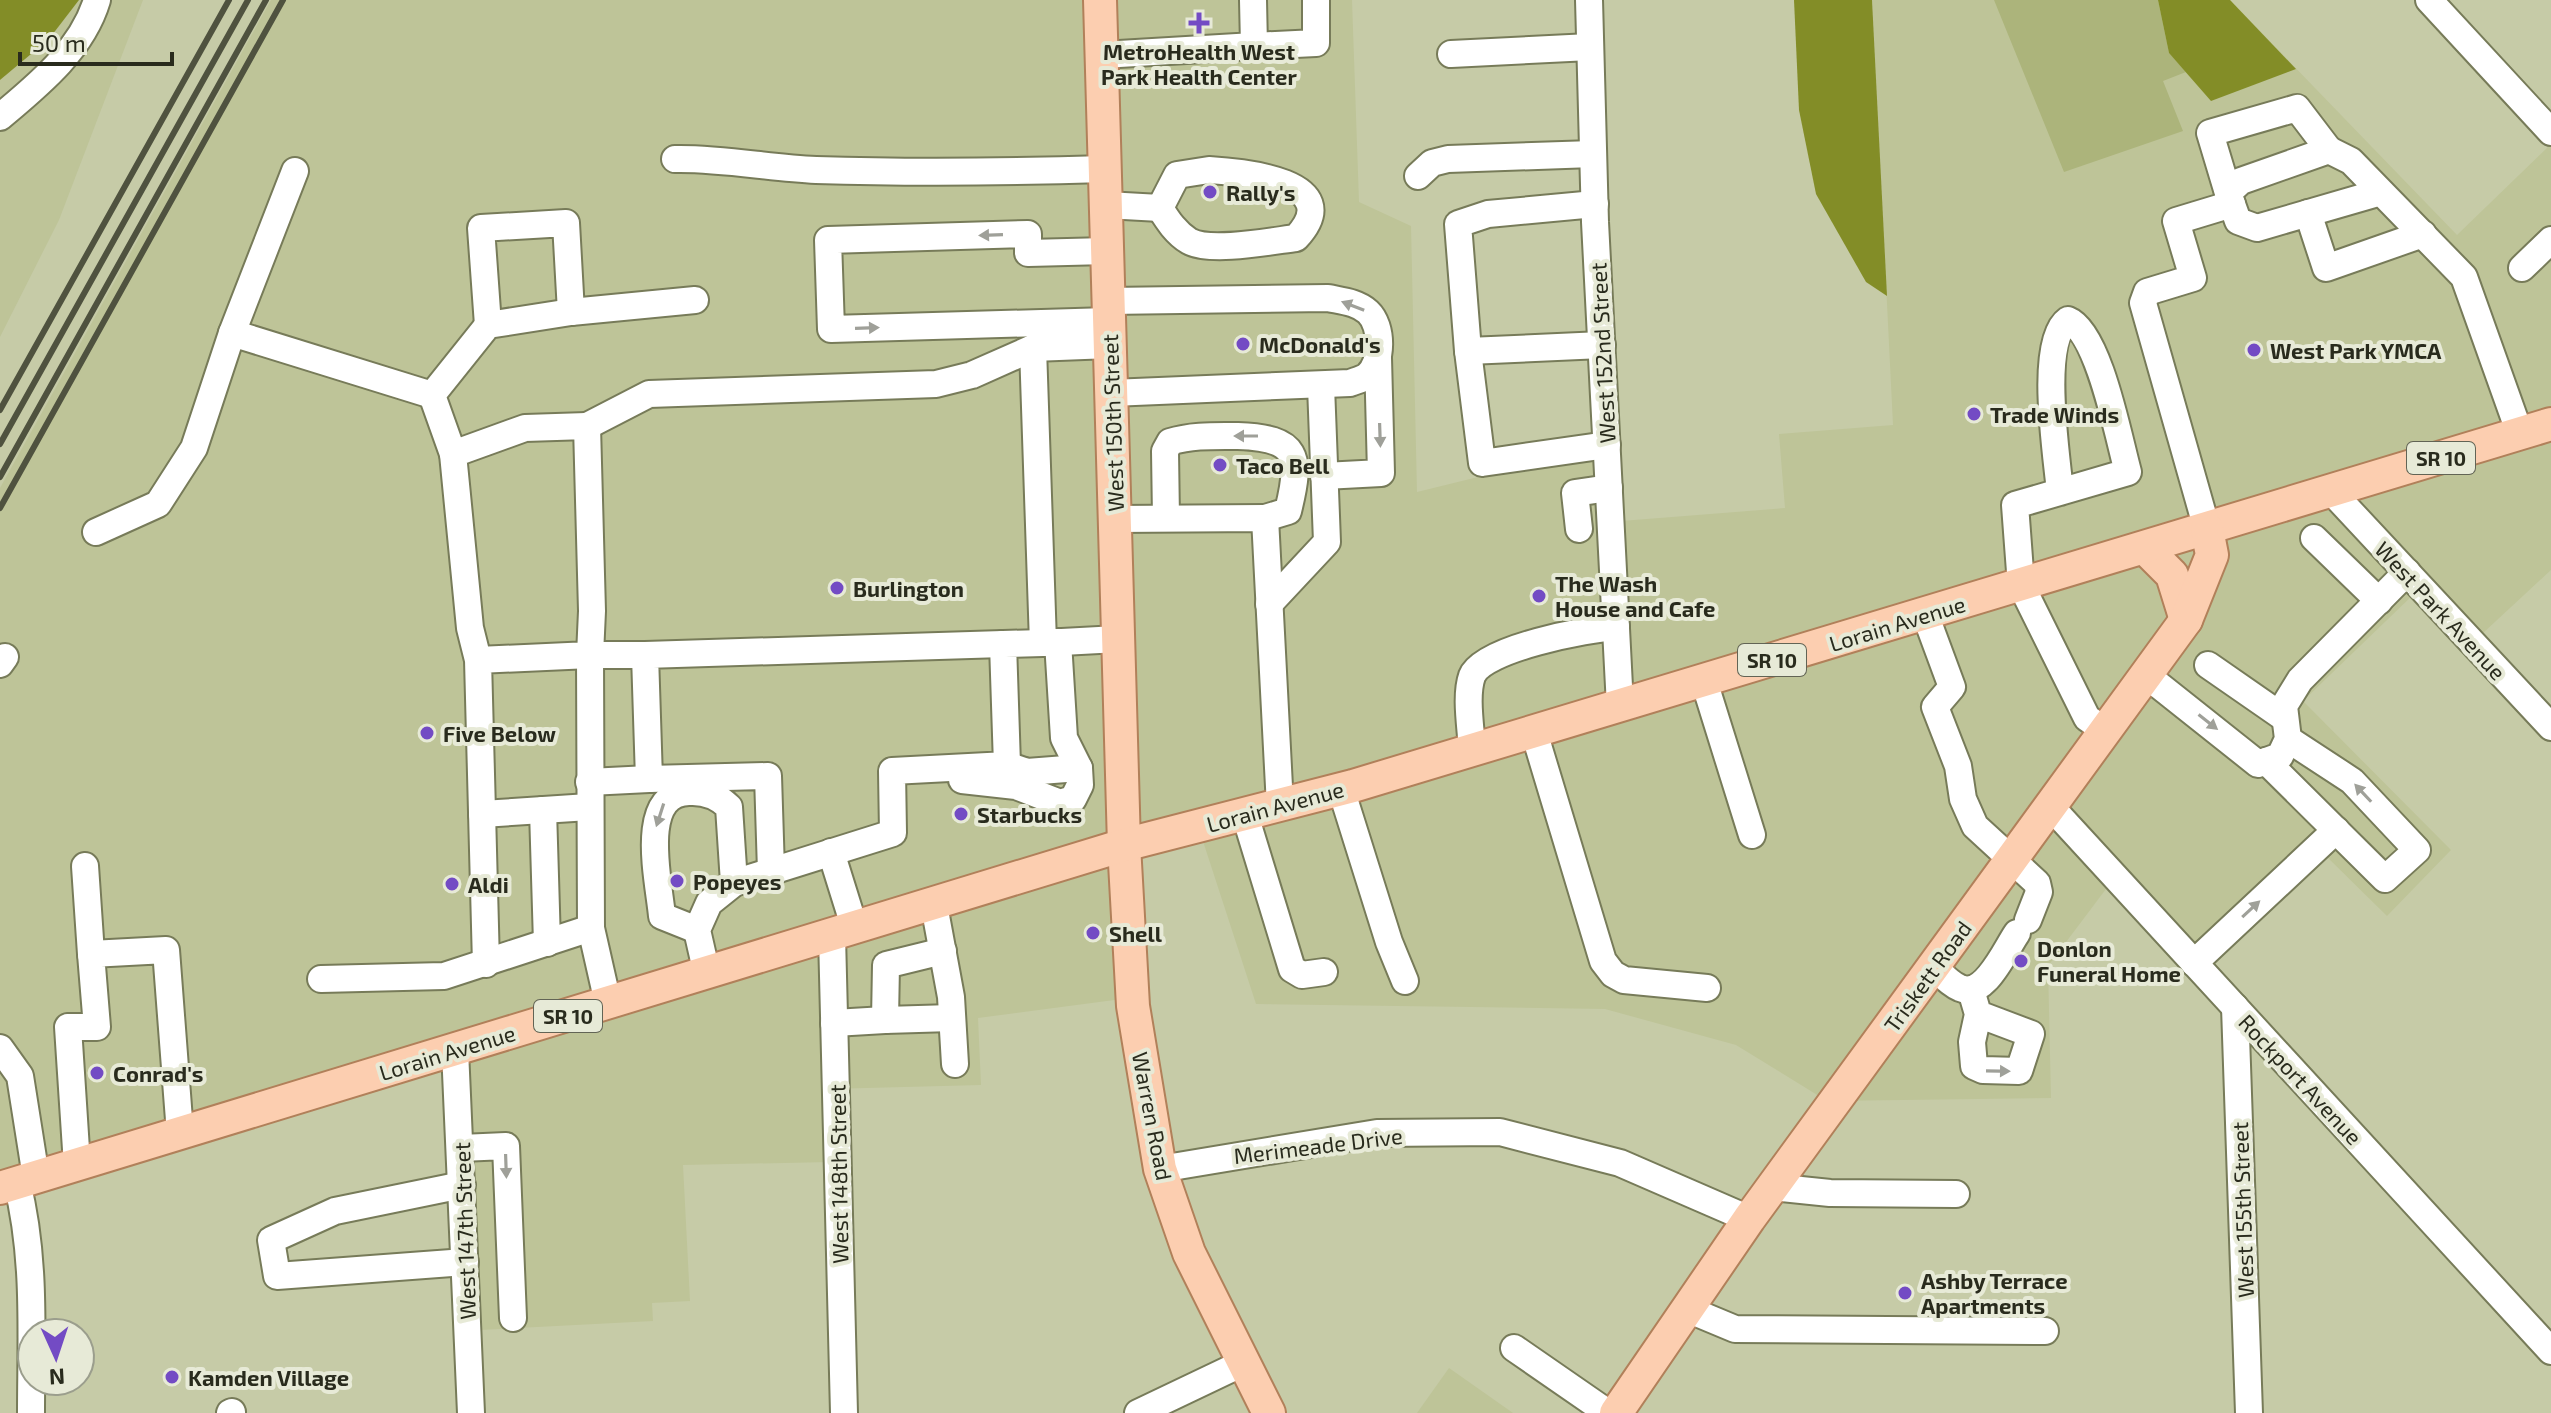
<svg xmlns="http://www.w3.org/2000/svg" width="2551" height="1413" viewBox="0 0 2551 1413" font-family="'Exo 2',sans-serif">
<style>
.built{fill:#bec498}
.green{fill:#acb47b}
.forest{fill:#838d27}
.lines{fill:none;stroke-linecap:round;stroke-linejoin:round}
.minor-casing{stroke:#777b59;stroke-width:30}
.major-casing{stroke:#b1805a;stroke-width:36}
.minor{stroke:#fff;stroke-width:26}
.major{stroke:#fcceb0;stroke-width:32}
.rail{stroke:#4f523f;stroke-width:6}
.oneway{fill:#9fa099}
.poi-dot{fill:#734bc4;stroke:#e7ead7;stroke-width:3}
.labels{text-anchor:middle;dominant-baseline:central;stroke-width:8;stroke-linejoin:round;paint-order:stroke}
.shield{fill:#e7ead7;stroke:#626455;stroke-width:2}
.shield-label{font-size:20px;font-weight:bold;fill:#292b1d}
.poi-label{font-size:22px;font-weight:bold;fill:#292b1d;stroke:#e7ead7;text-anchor:start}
.street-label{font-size:22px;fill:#292b1d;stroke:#e7ead7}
</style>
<rect width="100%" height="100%" fill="#c6cba7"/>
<g class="built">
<path d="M 79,0 L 143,0 L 59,220 L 0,337 L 0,80 L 49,39 Z"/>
<path d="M 271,0 L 1352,0 L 1359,202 L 1411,226 L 1417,492 L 1616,443 L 1621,521 L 1785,508 L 1779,434 L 1893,425 L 1872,0 L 2230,0 L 2457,235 L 2551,144 L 2551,570 L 2468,647 L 2415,593 L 2303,701 L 2451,850 L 2387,916 L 2325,855 L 2198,975 L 2109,885 L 2048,966 L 2051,1098 L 1827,1101 L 1736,1045 L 1605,1009 L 1256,1004 L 1200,832 L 1117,858 L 1122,999 L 978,1018 L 981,1085 L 828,1089 L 830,1162 L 683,1165 L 690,1301 L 652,1303 L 653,1321 L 479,1330 L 467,1035 L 0,1177 L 0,488 Z"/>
<path d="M 1449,1368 L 1513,1413 L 1417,1413 Z"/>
</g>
<path class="green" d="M 1994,0 L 2158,0 L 2169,53 L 2186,72 L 2163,81 L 2183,131 L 2064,172 Z"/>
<g class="forest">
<path d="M 0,0 L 79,0 L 49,39 L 0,80 Z"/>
<path d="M 1794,0 L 1872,0 L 1887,296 L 1866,282 L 1816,194 L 1799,110 Z"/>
<path d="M 2158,0 L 2230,0 L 2296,69 L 2211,101 L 2169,53 Z"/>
</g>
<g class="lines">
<g class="minor-casing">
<g id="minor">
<path d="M 1589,0 L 1595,222 L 1620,706"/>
<path d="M 2429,0 L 2551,132"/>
<path d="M 1254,46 L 1316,43 L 1316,0"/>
<path d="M 1451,54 L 1590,47"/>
<path d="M 1102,55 L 1254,46 L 1253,0"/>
<path d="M 0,117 C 38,85 82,50 97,0"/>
<path d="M 675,159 C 723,158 768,168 816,170 C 912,173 1008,172 1105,169"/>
<path d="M 1209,170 C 1242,172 1349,181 1296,238 C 1272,241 1210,253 1189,241 C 1176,233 1168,221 1160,208 L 1177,175 Z"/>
<path d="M 1418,176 L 1432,163 L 1448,159 L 1593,154"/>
<path d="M 2381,192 L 2257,228 L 2238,221 L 2228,193 L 2241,181 L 2329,150 L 2351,161 L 2464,277 L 2520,434"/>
<path d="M 2228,193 L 2210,133 L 2297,108 L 2329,150"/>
<path d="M 1595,204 L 1488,214 L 1458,224 L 1468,351 L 1602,345"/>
<path d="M 1106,205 L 1160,208"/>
<path d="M 2308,213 L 2326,268 L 2423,234"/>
<path d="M 1107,251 L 1028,253 L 1028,234 L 828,240 L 831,329 L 1109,321"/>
<path d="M 2522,268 L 2551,240"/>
<path d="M 1108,301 L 1328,298 C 1342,301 1357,302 1368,312 C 1383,326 1383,363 1367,376 C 1363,379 1355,381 1350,383 L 1111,393"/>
<path d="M 488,325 L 481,228 L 566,223 L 571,312"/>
<path d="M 232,333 L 432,395"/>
<path d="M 1110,345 L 1033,348 L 1043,643 L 1118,639"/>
<path d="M 1468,351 L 1482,463 L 1607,445"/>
<path d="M 587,426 L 649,394 L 936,384 L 972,375 L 1033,348"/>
<path d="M 453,454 L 432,395 L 488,325 L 571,312 L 695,300"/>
<path d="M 1324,476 L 1381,473 L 1378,358"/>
<path d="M 2060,492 C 2057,457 2038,341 2068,320 C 2099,332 2119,440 2128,472 L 2015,505 L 2021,585 L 2087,718 L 2106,731"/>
<path d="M 2332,492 L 2551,727"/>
<path d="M 1166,518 L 1165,451 L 1170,442 C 1192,435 1214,436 1238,436 C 1298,438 1302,455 1288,511 L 1265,518"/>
<path d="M 1115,519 L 1265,518 L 1280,806"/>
<path d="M 1579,529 L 1575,493 L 1609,488"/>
<path d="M 2207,529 L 2143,303 L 2147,292 L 2193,278 L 2176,221 L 2232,204"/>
<path d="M 96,532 L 158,504 L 194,448 L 232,333 L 295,171"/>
<path d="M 2314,538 L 2379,601"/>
<path d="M 1269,604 L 1327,542 L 1321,386"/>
<path d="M 1925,614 L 1952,687 L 1935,707 L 1958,766 L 1963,799 L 1975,826 L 2037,883 L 2039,892 L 2028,920"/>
<path d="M 478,660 L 470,628 L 453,454 L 525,428 L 587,426 L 592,611 L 590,655 L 478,660 L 486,964"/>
<path d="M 0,664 L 5,657"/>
<path d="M 2208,665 L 2283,717"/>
<path d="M 2146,675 L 2258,764 L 2280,756 L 2288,739 L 2284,706 L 2300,680 L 2407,572"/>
<path d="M 1704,681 L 1752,835"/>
<path d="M 1534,732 L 1603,961 L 1613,974 L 1624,980 L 1707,988"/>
<path d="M 1472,750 C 1471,728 1465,696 1472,676 C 1483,648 1588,629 1616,627"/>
<path d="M 2266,761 L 2385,879 L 2417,850 L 2352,781 L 2288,739"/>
<path d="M 1007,765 L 1027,772 L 1079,768"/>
<path d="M 962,780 L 1016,786 L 1060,803 L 1073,799 L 1080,785 L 1079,768 L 1064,738 L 1058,642"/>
<path d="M 589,782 L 649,779"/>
<path d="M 1341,789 L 1389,942 L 1405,981"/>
<path d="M 2051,807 L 2551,1351"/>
<path d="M 543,810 L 547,943"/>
<path d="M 482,814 L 589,807"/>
<path d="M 1245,815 L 1292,969 L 1302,975 L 1324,972"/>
<path d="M 831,852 L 855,929"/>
<path d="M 85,866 L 91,954"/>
<path d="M 771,871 L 768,776 L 649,779 L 645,655 L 1003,644"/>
<path d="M 934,905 L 951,997 L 955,1064"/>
<path d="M 697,930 L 662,916 C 659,882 637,793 689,792 C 705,791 718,796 729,807 L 734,883"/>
<path d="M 832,936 L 844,1413"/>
<path d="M 943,951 L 886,965 L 885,1020 L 952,1018"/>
<path d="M 2194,963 L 2336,830"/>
<path d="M 1934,967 C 1941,974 1950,984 1960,988 C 1985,999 2005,950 2017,933"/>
<path d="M 707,974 L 697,930 L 709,903 L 734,883 L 893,833 L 892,771 L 1007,765 L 1003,644 L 1043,643"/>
<path d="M 321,979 L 444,976 L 591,928"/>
<path d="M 1971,990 L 1978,1014 L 1972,1042 L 1974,1066 L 1983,1070 L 2019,1071 L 2031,1034 L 1978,1014"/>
<path d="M 608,1003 L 591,928 L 590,655 L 645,655"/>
<path d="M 2235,1007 L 2249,1413"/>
<path d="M 834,1023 L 885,1020"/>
<path d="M 0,1048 L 20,1076 L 36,1177"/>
<path d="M 455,1050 L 471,1413"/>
<path d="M 461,1148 L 506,1146 L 513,1318"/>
<path d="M 77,1165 L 68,1027 L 97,1027 L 91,954 L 166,950 L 180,1133"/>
<path d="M 1160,1169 L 1377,1133 L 1500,1132 L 1620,1163 L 1749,1219"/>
<path d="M 17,1183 C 36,1258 31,1336 31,1413"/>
<path d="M 462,1185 L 335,1211 L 271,1240 L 277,1276 L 465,1262"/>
<path d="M 1772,1187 L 1830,1193 L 1956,1194"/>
<path d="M 1687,1309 L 1735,1329 L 2045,1331"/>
<path d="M 1514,1348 L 1608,1413"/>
<path d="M 230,1413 L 232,1412"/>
<path d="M 1138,1413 L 1245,1362"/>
</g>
</g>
<g class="major-casing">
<g id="major">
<path d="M 1100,0 L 1124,845 L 1133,1006 L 1160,1169 L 1189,1253 L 1269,1413"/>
<path d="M 2145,548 L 2172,575 L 2186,620"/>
<path d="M 0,1188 L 1124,845 L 1353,786 L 2551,424"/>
<path d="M 1616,1413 L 1749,1219 L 2186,620 L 2212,555 L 2207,529"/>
</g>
</g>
<use href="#minor" class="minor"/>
<use href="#major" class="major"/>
<g class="rail">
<path d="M 0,410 L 229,0"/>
<path d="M 0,444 L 248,0"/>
<path d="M 0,477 L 266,0"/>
<path d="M 0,508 L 283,0"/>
</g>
</g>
<defs><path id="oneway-solid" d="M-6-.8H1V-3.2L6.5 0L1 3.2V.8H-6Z" transform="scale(2)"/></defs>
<g class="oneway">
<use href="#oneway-solid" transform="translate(991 235) rotate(178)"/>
<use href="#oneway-solid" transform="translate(1353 306) rotate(-159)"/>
<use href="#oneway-solid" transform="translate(867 328) rotate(-2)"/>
<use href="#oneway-solid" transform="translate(1380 435) rotate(88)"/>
<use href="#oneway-solid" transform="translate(1246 436) rotate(180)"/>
<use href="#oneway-solid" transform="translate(2208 722) rotate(38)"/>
<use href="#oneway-solid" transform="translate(2363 793) rotate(-133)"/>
<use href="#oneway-solid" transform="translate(660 815) rotate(108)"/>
<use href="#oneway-solid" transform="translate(2251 909) rotate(-43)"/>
<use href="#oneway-solid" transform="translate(1998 1071) rotate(1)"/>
<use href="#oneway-solid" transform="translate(506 1166) rotate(88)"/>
</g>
<g class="poi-dot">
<path d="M1195 11h8v8h8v8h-8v8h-8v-8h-8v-8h8z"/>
<circle cx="1210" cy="192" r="8"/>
<circle cx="1243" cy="344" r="8"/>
<circle cx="2254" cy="350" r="8"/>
<circle cx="1974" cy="414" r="8"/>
<circle cx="1220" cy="465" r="8"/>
<circle cx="837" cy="588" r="8"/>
<circle cx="1539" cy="596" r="8"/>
<circle cx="427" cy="733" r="8"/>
<circle cx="961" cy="814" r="8"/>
<circle cx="677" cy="881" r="8"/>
<circle cx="452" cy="884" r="8"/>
<circle cx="1093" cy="933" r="8"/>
<circle cx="2021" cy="961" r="8"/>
<circle cx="97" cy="1073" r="8"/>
<circle cx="1905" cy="1293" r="8"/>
<circle cx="172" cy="1377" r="8"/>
</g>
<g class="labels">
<g class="shield">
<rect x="2407" y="442" width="68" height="32" rx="6"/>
<rect x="1738" y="644" width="68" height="32" rx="6"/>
<rect x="534" y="1000" width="68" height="32" rx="6"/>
</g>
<g class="shield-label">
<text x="2441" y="458">SR 10</text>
<text x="1772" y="660">SR 10</text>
<text x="568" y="1016">SR 10</text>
</g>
<g class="poi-label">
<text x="1199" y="51" text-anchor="middle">MetroHealth West<tspan x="1199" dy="25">Park Health Center</tspan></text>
<text x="1226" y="192">Rally's</text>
<text x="1259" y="344">McDonald's</text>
<text x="2270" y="350">West Park YMCA</text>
<text x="1990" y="414">Trade Winds</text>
<text x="1236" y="465">Taco Bell</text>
<text x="1555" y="583">The Wash<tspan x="1555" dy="25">House and Cafe</tspan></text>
<text x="853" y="588">Burlington</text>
<text x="443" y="733">Five Below</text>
<text x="977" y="814">Starbucks</text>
<text x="693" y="881">Popeyes</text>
<text x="468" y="884">Aldi</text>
<text x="1109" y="933">Shell</text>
<text x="2037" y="948">Donlon<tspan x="2037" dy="25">Funeral Home</tspan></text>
<text x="113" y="1073">Conrad's</text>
<text x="1921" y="1280">Ashby Terrace<tspan x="1921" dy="25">Apartments</tspan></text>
<text x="188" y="1377">Kamden Village</text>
</g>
<g class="street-label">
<text transform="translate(1602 353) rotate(-93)">West 152nd Street</text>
<text transform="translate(1112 423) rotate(-92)">West 150th Street</text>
<text transform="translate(2441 610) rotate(47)">West Park Avenue</text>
<text transform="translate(1897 623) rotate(-17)">Lorain Avenue</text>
<text transform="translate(1275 806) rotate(-15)">Lorain Avenue</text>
<text transform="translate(1927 976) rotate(-54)">Triskett Road</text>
<text transform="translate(447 1052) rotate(-17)">Lorain Avenue</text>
<text transform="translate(2301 1079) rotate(47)">Rockport Avenue</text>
<text transform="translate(1153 1116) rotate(79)">Warren Road</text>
<text transform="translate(1318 1145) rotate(-7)">Merimeade Drive</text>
<text transform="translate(838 1174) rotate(-91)">West 148th Street</text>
<text transform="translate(2242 1210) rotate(-92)">West 155th Street</text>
<text transform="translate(464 1231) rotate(-92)">West 147th Street</text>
</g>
</g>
<g transform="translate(56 1357) rotate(177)"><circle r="38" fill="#e7ead7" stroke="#9b9e8d" stroke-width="2"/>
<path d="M0-6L14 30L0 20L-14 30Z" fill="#734bc4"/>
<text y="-12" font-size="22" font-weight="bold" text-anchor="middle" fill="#292b1d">N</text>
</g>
<path d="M20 52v12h152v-12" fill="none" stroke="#292b1d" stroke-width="4"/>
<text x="32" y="52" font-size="24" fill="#292b1d" stroke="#e7ead7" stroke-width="6" paint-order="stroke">50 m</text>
</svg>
